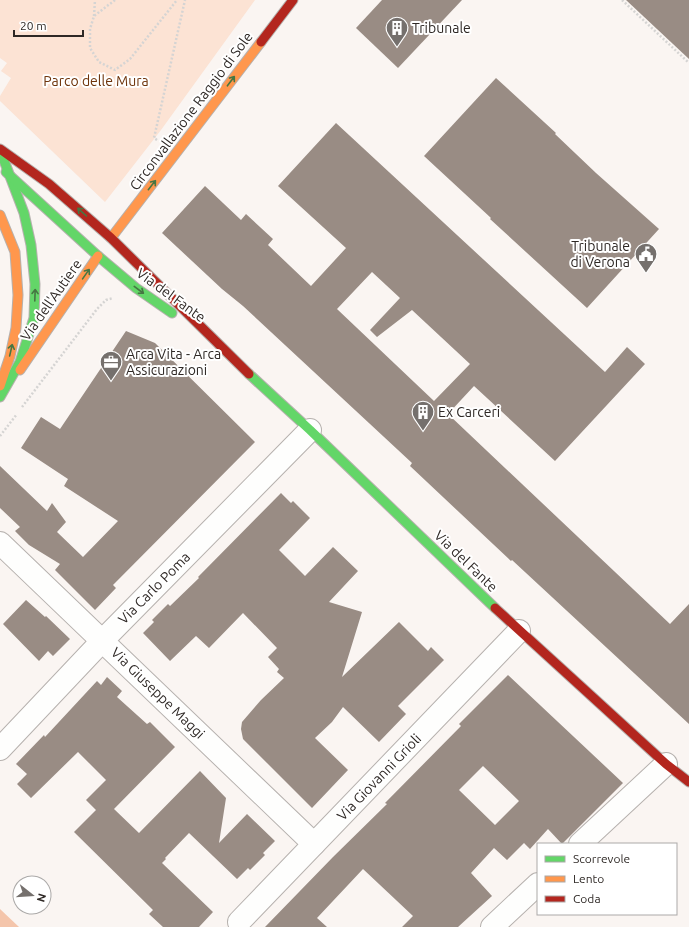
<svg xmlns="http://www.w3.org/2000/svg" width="689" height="927" viewBox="0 0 689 927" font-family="Ubuntu,sans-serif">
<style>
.green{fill:#fce3d4}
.water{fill:#f4c5ab}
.building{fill:#998c84;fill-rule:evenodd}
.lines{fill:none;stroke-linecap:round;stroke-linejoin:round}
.street-casing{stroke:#b6b1ae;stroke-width:24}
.fast-casing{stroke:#b6b1ae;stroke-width:11}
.slow-casing{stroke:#b6b1ae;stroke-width:11}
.jam-casing{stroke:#b6b1ae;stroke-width:11}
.path{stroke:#d5d4d3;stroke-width:2.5;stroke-dasharray:2 2;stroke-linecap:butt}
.street{stroke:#fefefd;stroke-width:22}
.fast{stroke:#63d668;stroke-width:9}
.slow{stroke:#ff974d;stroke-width:9}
.jam{stroke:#b3261e;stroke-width:9}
.oneway{stroke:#467643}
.labels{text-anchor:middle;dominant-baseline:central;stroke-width:4;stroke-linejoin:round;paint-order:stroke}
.poi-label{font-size:14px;fill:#2e2825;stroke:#fff;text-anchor:start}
.park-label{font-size:14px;fill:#6e340b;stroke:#fff}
.street-label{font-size:14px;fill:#2e2825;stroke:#fff}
</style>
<rect width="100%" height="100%" fill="#faf5f2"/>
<path class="green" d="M 0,0 L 255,0 L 161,130 L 105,202 L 0,101 L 0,96 L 11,78 L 1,71 L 7,63 L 0,58 Z"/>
<path class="water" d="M 0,909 L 19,927 L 0,927 Z"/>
<g class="building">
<path d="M 382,0 L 462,0 L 398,68 L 356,28 Z"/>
<path d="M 626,0 L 689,0 L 689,59 Z"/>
<path d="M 496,78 L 556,133 L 555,134 L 596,173 L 659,229 L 587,308 L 490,219 L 491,218 L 424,156 Z"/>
<path d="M 336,123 L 605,372 L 627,347 L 645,364 L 555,461 L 474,386 L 448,414 L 670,624 L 689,604 L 689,724 L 512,560 L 511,561 L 410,466 L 412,463 L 243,306 L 222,289 L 162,233 L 205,186 L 241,220 L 246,214 L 273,239 L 268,245 L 311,286 L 346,248 L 278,186 ZM 372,272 L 400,298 L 370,330 L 377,337 L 412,310 L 470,364 L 434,401 L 337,309 Z"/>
<path d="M 126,331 L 155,343 L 255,442 L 113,585 L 116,588 L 95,610 L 55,570 L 60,564 L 29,545 L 15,531 L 20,527 L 0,508 L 0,466 L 47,511 L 52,503 L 66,522 L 57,532 L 83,557 L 118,521 L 64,486 L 68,479 L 21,448 L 41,417 L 60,429 Z"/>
<path d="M 281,493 L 291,503 L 293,501 L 310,518 L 279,550 L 305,576 L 333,547 L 358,571 L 329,602 L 362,612 L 342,677 L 399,622 L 428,651 L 431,647 L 444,660 L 398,706 L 406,714 L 379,742 L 343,707 L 332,722 L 315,738 L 348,770 L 312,808 L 243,739 L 241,729 L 242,722 L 261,700 L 284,678 L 277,672 L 279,669 L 268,657 L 277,648 L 243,613 L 209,648 L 196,636 L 170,661 L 143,633 L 154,622 L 152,620 L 168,604 L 170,606 L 199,578 L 198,577 Z"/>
<path d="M 26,600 L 45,617 L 46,616 L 70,639 L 53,656 L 48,651 L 39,661 L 3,624 Z"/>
<path d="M 508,675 L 623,783 L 562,844 L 548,829 L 530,849 L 524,843 L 507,860 L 494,848 L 471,873 L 492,896 L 458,927 L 402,927 L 413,916 L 363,869 L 317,918 L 327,927 L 265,927 L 333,857 L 387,804 L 385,803 L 461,726 L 459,724 ZM 483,766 L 519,801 L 495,825 L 459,790 Z"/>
<path d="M 107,677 L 122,691 L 117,697 L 147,724 L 150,722 L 175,747 L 114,809 L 139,833 L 200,771 L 226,798 L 219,843 L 247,814 L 275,841 L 263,853 L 265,855 L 250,870 L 248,868 L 237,879 L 189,833 L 165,858 L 166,859 L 162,863 L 213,912 L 199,927 L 163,927 L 149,914 L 153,910 L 74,832 L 96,810 L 86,800 L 106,780 L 78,752 L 31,798 L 17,784 L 27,774 L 16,764 L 44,735 L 45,737 L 97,681 L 101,685 Z"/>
</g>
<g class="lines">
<g class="street-casing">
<g id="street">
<path d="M 0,543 L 314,844"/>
<path d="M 0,749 L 103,640 L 310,430"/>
<path d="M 580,844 L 666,764"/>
<path d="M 239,922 L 519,631"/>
<path d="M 492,927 L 538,884"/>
</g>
</g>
<g class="fast-casing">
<g id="fast">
<path d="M 0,150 L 24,213 L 31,245 L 35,284 L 34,318 L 20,362 L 0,397"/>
<path d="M 6,172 L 98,256 L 136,288 L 172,313"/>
<path d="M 249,374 L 310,430 L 495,608"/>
</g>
</g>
<g class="slow-casing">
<g id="slow">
<path d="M 0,215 L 15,252 L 18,295 L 16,328 L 10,356 L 0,386"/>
<path d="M 111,238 L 261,42"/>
<path d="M 20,370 L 98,256"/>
</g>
</g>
<g class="jam-casing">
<g id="jam">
<path d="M 261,42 L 293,0"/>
<path d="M 0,149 L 49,184 L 111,238 L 249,374"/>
<path d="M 495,608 L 666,764 L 689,782"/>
</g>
</g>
<g class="path">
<path d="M 115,0 L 94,16 L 90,29 L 90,48 L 99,62 L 115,70 L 130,59 L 177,0"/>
<path d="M 622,0 L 689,63"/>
<path d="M 94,16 L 95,0"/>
<path d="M 157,140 L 154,138 L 185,0"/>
<path d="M 22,407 L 97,309 L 106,300 L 113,298"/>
<path d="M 0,436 L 17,414"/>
</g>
<use href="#street" class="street"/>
<use href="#fast" class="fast"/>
<use href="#slow" class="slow"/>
<use href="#jam" class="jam"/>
</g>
<defs><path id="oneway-shaft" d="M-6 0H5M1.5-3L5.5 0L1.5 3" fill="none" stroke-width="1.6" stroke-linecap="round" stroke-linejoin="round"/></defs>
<g class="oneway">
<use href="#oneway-shaft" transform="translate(231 81) rotate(-53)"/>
<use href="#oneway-shaft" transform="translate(152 185) rotate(-52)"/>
<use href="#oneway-shaft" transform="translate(82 212) rotate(-138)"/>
<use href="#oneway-shaft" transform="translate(86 274) rotate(-55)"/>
<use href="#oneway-shaft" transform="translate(139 290) rotate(37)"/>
<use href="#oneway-shaft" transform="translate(35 295) rotate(-88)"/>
<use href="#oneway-shaft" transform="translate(11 350) rotate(-77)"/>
</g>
<defs>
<g id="building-pin" transform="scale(1.15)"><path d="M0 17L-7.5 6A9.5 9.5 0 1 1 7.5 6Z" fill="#75706d" stroke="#fff"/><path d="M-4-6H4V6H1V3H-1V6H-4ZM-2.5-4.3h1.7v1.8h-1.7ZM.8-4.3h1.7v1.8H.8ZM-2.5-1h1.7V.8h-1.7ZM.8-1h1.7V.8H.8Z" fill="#fff"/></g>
<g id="civic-pin" transform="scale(1.15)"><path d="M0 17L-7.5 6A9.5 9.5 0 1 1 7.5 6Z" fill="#75706d" stroke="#fff"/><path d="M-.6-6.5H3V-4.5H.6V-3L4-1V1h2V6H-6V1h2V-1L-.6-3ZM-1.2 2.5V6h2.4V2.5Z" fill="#fff"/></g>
<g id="office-pin" transform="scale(1.15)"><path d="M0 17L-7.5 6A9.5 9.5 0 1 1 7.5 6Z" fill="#75706d" stroke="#fff"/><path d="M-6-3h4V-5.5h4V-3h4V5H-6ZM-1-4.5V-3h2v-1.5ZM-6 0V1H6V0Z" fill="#fff"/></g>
</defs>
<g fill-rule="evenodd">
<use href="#building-pin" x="397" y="28"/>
<use href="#civic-pin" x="646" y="254"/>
<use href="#office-pin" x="111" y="362"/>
<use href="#building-pin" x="423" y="412"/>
</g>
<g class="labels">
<g class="poi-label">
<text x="412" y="28">Tribunale</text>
<text x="630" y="246" text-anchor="end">Tribunale<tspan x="630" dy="16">di Verona</tspan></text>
<text x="126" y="354">Arca Vita - Arca<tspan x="126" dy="16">Assicurazioni</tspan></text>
<text x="438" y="412">Ex Carceri</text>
</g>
<g class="park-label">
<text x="96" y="81">Parco delle Mura</text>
</g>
<g class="street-label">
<text transform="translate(191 111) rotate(-53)">Circonvallazione Raggio di Sole</text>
<text transform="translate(171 295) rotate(36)">Via del Fante</text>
<text transform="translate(51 300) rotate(-55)">Via dell'Autiere</text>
<text transform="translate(466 561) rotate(44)">Via del Fante</text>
<text transform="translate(154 588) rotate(-45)">Via Carlo Poma</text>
<text transform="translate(158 693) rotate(44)">Via Giuseppe Maggi</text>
<text transform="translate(379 777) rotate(-46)">Via Giovanni Grioli</text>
</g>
</g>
<rect x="537" y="843" width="140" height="72" fill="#ffffff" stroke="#aba9a8"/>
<rect x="545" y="856" width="20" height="6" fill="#63d668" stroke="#aba9a8"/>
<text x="573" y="863" font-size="12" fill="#2e2825">Scorrevole</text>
<rect x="545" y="876" width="20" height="6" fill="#ff974d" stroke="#aba9a8"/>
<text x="573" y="883" font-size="12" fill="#2e2825">Lento</text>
<rect x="545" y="896" width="20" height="6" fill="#b3261e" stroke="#aba9a8"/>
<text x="573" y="903" font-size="12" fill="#2e2825">Coda</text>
<g transform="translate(32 895) rotate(107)"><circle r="19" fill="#ffffff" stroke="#aba9a8"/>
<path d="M0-3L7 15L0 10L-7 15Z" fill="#75706d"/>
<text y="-6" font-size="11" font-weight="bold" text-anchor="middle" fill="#2e2825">N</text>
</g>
<path d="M14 30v6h69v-6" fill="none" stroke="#2e2825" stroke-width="2"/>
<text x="20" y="30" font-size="12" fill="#2e2825" stroke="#ffffff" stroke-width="3" paint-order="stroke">20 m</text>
</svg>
